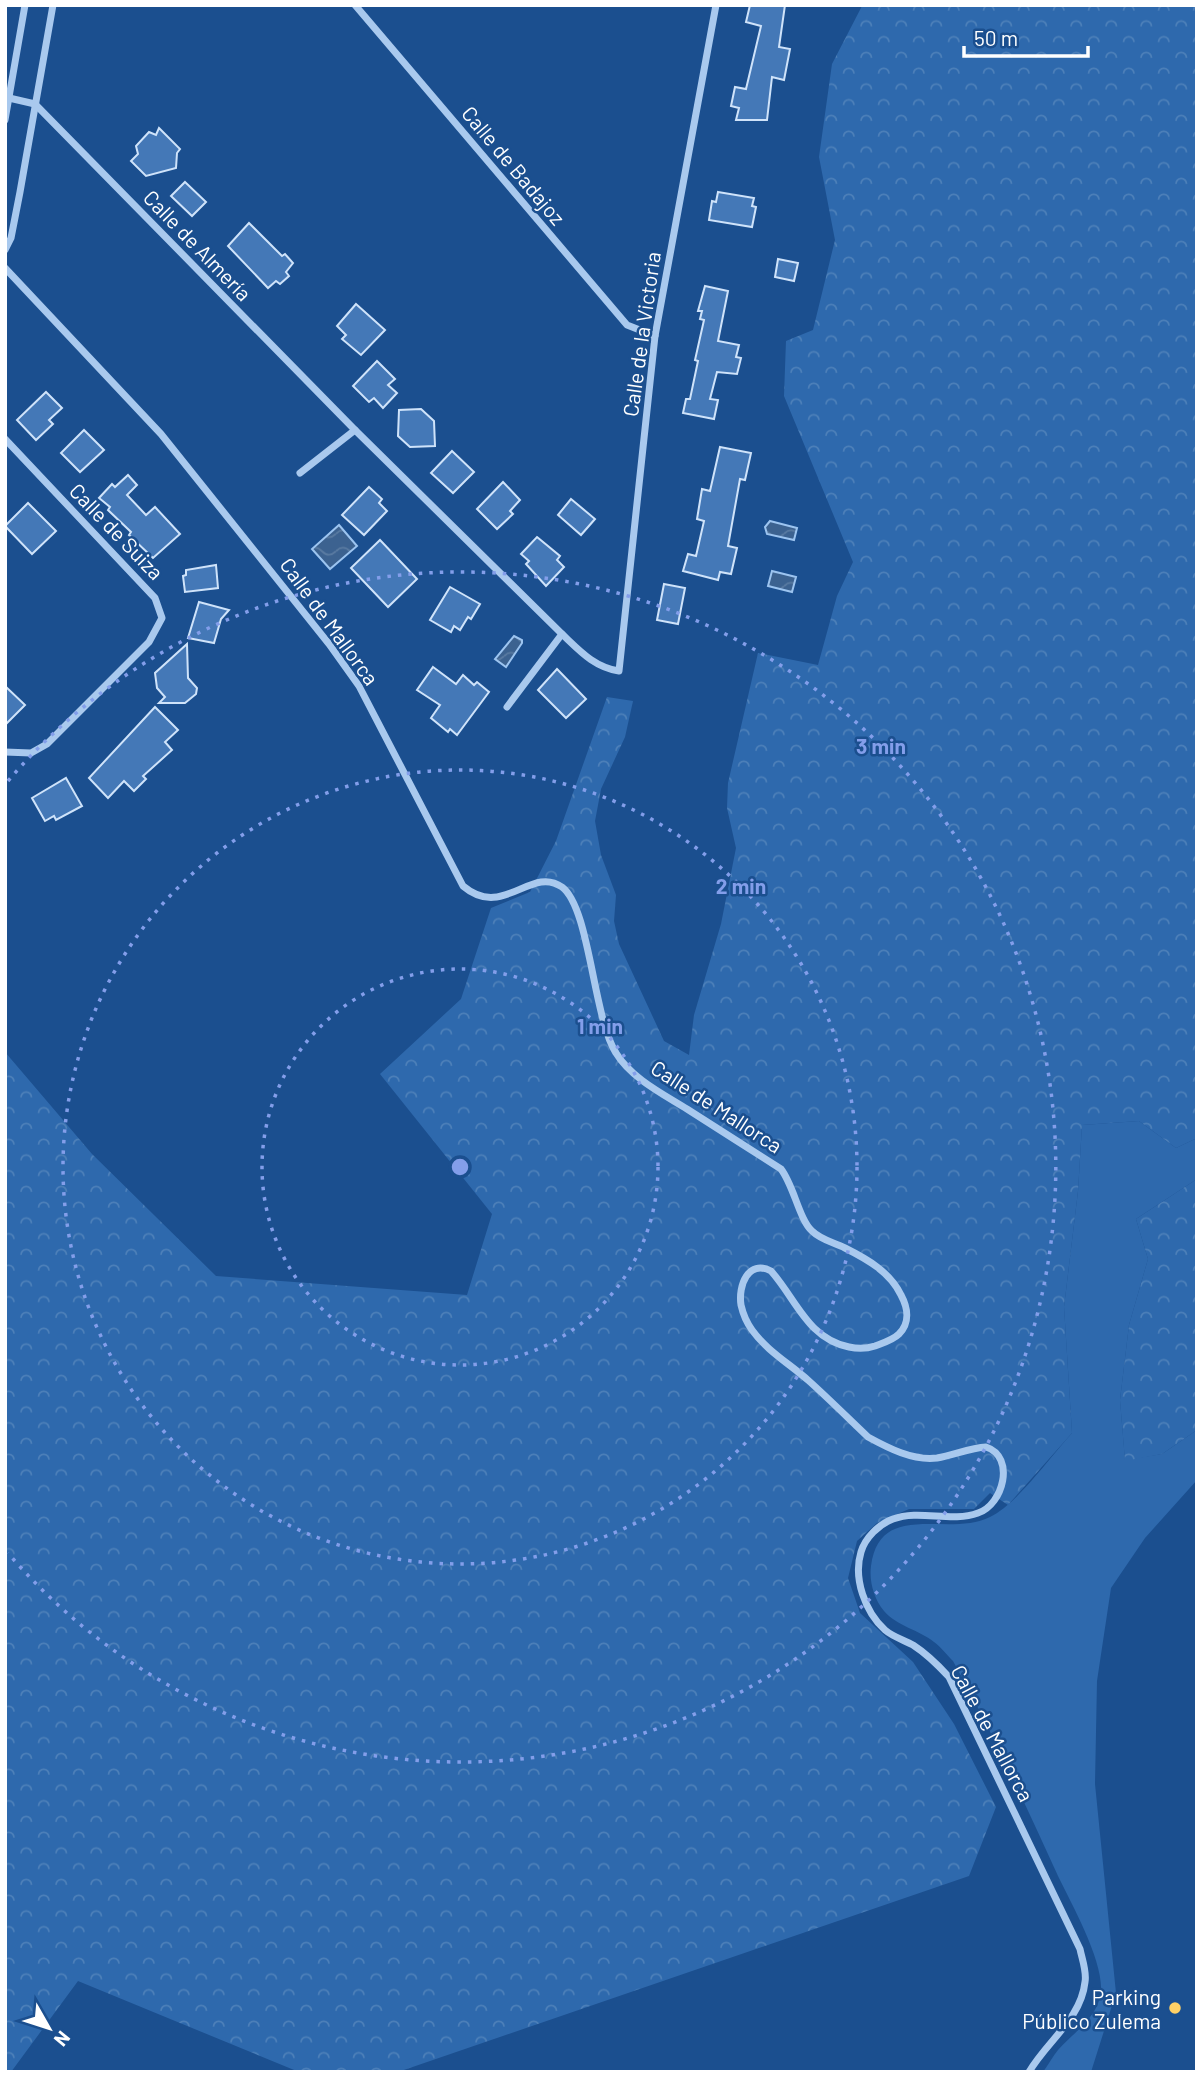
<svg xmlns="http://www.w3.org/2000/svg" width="1202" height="2077" viewBox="0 0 1202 2077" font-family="Barlow,sans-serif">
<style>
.grass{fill:#2e69ad}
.forest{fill:url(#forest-crowns)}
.water{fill:url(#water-waves);stroke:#9cc4f0;stroke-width:2}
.building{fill:#4478b7;stroke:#cfe3fa;stroke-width:2}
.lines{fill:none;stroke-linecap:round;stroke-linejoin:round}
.street{stroke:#a9c9ee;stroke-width:7}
.ring{fill:none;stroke:#839eea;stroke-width:3.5;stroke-dasharray:3.5 7}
.poi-dot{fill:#ffd166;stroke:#1b4f8f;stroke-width:2.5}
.labels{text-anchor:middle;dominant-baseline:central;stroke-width:5;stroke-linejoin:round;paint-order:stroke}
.street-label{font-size:21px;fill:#fff;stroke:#1b4f8f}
.poi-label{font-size:21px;fill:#fff;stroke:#1b4f8f;text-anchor:end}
.centre{fill:#839eea;stroke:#1b4f8f;stroke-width:3.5}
.ring-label{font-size:21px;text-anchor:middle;font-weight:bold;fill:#839eea;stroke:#1b4f8f;stroke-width:5;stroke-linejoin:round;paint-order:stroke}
</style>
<defs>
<pattern id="forest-crowns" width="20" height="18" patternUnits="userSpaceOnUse" patternTransform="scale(1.75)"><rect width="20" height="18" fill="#2e69ad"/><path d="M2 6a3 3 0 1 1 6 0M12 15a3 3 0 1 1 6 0" fill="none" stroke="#4d80b9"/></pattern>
<pattern id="water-waves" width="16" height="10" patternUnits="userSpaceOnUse" patternTransform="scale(1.75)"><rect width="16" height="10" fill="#3c6290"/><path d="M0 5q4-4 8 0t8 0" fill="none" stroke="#597aa1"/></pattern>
</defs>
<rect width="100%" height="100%" fill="#1b4f8f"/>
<path class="grass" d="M 1139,1121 L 1176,1148 L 1197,1138 L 1197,1179 L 1136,1219 L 1148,1259 L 1129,1325 L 1120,1400 L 1125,1460 L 1162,1454 L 1197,1430 L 1197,1480 L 1145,1538 L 1111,1588 L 1097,1681 L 1095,1784 L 1116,1993 L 1091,2072 L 1043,2072 C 1048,2065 1053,2056 1058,2050 C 1075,2031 1098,2018 1101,1991 C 1103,1960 1072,1905 1058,1876 C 1025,1804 992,1731 953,1661 C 947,1655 941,1647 934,1642 C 919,1630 897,1626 884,1611 C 874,1599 869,1582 871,1566 C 880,1499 949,1538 990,1517 C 1017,1504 1051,1456 1072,1433 L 1064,1307 L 1078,1191 L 1082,1125 Z"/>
<g class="forest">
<path d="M 1197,5 L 1197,1138 L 1176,1148 L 1139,1121 L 1082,1125 L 1078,1191 L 1064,1307 L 1072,1433 L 1008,1505 L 990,1493 L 974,1509 L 909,1509 L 877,1523 L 857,1541 L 848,1578 L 860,1613 L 913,1662 L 954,1724 L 996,1807 L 969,1876 L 398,2072 L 299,2072 L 78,1981 L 11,2072 L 5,2072 L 5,1052 L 92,1154 L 216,1276 L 467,1295 L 492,1214 L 380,1074 L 461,999 L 491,908 L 530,892 L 556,841 L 607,697 L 633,701 L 625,737 L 601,789 L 595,821 L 601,855 L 616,895 L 614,921 L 619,944 L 664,1041 L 689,1055 L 694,1015 L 721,924 L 736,848 L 727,808 L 728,783 L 758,653 L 818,665 L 837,596 L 853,562 L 784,396 L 786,341 L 813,330 L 835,240 L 819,157 L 832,64 L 862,6 Z"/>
<path d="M 1197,1179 L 1197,1430 L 1162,1454 L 1125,1461 L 1120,1400 L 1129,1325 L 1148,1259 L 1136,1219 Z"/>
</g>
<g class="water">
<path d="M 770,521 L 797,528 L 794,540 L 767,534 L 765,527 Z"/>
<path d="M 339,525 L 357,546 L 330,569 L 312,549 Z"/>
<path d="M 772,571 L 796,577 L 792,592 L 768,586 Z"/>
<path d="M 514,636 L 522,640 L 522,643 L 506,667 L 495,659 Z"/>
</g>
<g class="building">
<path d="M 750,5 L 785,5 L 779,47 L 790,49 L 784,80 L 772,77 L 767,120 L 736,120 L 739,108 L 731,106 L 735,87 L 746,89 L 761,26 L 746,22 Z"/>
<path d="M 159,128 L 180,149 L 177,153 L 176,168 L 146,176 L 131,161 L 138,154 L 136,146 L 149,132 L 156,135 Z"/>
<path d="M 185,182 L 206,202 L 192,216 L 171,196 Z"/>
<path d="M 718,192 L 754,198 L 752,206 L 756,207 L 752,227 L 709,220 L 712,201 L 716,202 Z"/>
<path d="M 249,223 L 282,256 L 285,254 L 293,263 L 286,272 L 289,276 L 280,284 L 276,281 L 268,288 L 228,246 Z"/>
<path d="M 778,259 L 798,263 L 794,281 L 775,277 Z"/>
<path d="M 705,286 L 728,291 L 718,341 L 739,345 L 736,357 L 741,358 L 737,374 L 717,372 L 710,399 L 718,400 L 714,419 L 683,413 L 686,399 L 690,399 L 698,361 L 695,360 L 704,320 L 700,319 L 702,311 L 698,311 Z"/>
<path d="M 356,304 L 385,330 L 361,355 L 342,339 L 346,335 L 337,326 Z"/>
<path d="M 377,361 L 395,379 L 388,385 L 397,393 L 383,408 L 374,398 L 369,402 L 353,386 Z"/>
<path d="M 46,392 L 62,408 L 49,420 L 53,424 L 36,440 L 17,420 Z"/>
<path d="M 421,409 L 434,421 L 435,446 L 410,447 L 398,436 L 399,410 Z"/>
<path d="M 84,430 L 104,450 L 80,472 L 61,453 Z"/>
<path d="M 720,447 L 751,453 L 745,480 L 740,479 L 728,546 L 737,548 L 731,574 L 720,572 L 718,580 L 683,571 L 688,554 L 696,556 L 704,521 L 697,519 L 702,489 L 710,491 Z"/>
<path d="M 452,451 L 474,472 L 453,493 L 431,473 Z"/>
<path d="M 128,475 L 137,485 L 127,495 L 146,515 L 155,507 L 180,534 L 153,558 L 129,535 L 131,532 L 108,510 L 110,507 L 99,498 L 112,484 L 115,487 Z"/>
<path d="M 503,482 L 520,500 L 510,511 L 513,514 L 497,529 L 477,509 Z"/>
<path d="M 369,487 L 382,499 L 379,503 L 387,511 L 364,535 L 342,515 Z"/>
<path d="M 571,499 L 595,519 L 581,535 L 558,515 Z"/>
<path d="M 28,503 L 56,531 L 32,554 L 5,526 Z"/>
<path d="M 537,537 L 560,556 L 557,560 L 564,567 L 546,586 L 526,564 L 529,561 L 521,554 Z"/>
<path d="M 380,540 L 417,579 L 388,607 L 351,568 Z"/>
<path d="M 216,565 L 218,588 L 185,592 L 183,576 L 186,575 L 186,570 Z"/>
<path d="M 664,584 L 685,588 L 678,624 L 657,620 Z"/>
<path d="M 450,587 L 480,604 L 471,619 L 468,617 L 460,630 L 454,626 L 451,632 L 430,620 Z"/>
<path d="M 199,602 L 229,610 L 221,619 L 214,643 L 188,638 Z"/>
<path d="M 187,644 L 188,678 L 197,688 L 196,694 L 185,703 L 159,703 L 165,697 L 157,688 L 155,673 Z"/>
<path d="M 433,667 L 456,684 L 463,675 L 474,685 L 477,682 L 489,692 L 457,735 L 450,729 L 448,732 L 431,718 L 440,705 L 417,690 Z"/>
<path d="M 557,669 L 586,699 L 566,718 L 538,690 Z"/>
<path d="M 5,686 L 25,705 L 5,725 Z"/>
<path d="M 155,707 L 178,730 L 165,742 L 172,750 L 143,776 L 146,779 L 134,791 L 124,781 L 108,798 L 89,778 Z"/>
<path d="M 66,778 L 82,806 L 56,820 L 54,816 L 45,821 L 32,798 Z"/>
</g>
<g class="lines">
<g class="street">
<path d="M 355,5 L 627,325 L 655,336"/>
<path d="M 9,98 L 35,104 L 355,430 L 562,634 C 580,651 594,667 619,671 L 655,336 L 716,5"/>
<path d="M 5,120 L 25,5"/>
<path d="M 5,250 L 11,238 L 20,192 L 53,5"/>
<path d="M 5,268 L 161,434 L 329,644 L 359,686 L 463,886 C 503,920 531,865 562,887 C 590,908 593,1017 616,1053 C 631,1078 663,1094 687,1109 C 718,1129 750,1149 781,1169 C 794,1186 799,1219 812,1231 C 821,1240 833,1242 845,1248 C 867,1259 890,1272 901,1295 C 908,1308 910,1323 899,1334 C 893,1340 883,1343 875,1346 C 866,1349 858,1349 849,1347 C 808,1339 796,1299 771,1271 C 748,1259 738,1286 741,1305 C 743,1314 747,1323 752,1330 C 767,1351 790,1364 809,1381 C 829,1399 848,1418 868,1437 C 888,1448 913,1461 937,1458 C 954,1455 970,1448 986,1447 C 1016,1457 1003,1505 978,1513 C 951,1523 920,1509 893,1519 C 879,1524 865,1538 861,1552 C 853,1578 865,1612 885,1630 C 893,1637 904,1640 913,1645 C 927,1654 938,1665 949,1677 L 1080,1949 C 1082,1959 1087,1972 1085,1982 C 1081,2019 1047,2041 1029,2072"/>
<path d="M 5,439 L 155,598 L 162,618 L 149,642 L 47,744 L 31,753 L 5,752"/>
<path d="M 300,473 L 355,430"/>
<path d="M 507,707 L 562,634"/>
</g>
</g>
<g class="ring">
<circle cx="460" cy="1167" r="198"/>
<circle cx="460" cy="1167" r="397"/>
<path d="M8 781A595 595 0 1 1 8 1553"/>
</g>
<circle class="poi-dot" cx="1175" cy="2008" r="7"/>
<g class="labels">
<g class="street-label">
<text transform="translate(514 165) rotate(50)">Calle de Badajoz</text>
<text transform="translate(198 245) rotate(46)">Calle de Almería</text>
<text transform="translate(641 334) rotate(-82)">Calle de la Victoria</text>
<text transform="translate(117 531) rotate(46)">Calle de Suiza</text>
<text transform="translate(330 621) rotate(54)">Calle de Mallorca</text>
<text transform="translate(717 1106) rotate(33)">Calle de Mallorca</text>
<text transform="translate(993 1733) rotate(62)">Calle de Mallorca</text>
</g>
<g class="poi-label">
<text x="1161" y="1996">Parking<tspan x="1161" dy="24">Público Zulema</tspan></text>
</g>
</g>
<circle cx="460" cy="1167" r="10" class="centre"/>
<g class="ring-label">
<text x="881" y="754">3 min</text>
<text x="741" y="894">2 min</text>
<text x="600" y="1034">1 min</text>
</g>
<rect width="1202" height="2077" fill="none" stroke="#ffffff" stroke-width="14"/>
<g transform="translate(49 2028) rotate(129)" stroke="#1b4f8f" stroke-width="5" paint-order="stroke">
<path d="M0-5L12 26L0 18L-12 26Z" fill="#ffffff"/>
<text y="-10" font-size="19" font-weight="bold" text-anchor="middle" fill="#ffffff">N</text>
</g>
<path d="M964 46v10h124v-10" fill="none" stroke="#ffffff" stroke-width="3.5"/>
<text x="974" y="46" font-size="21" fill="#ffffff" stroke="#1b4f8f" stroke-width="5" paint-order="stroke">50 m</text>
</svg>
